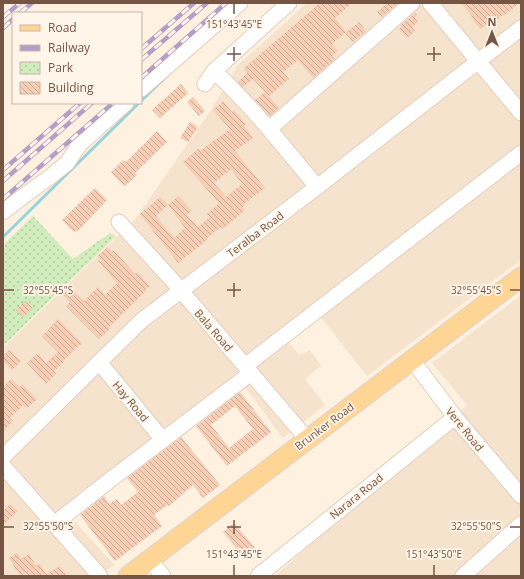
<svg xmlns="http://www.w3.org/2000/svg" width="524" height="579" viewBox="0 0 524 579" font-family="'Open Sans',sans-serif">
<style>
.residential{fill:#f6e3cd}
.park{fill:url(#park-dots)}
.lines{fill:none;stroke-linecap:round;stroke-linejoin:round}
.stream{stroke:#98d3dc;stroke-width:3}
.building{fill:url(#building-back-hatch);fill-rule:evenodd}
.minor-casing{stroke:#e3cdbb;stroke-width:17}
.major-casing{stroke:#dcd3cf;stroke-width:21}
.minor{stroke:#fff;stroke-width:15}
.major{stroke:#ffd596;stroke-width:19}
.rail-casing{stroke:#b39ec8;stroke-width:4.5}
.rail{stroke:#fff5e8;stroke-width:3;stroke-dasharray:9;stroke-linecap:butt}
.ticks{fill:none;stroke:#775545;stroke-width:1.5}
.labels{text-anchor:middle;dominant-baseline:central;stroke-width:3.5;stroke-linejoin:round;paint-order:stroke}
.street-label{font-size:11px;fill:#775545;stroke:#fff5e8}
.ticks-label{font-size:10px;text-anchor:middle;fill:#775545;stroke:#fff5e8;stroke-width:3.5;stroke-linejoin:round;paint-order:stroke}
</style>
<defs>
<pattern id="park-dots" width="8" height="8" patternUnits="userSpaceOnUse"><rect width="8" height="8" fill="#d2edbd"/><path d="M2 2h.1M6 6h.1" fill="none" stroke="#afc39b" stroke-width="1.8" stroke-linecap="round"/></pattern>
<pattern id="building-back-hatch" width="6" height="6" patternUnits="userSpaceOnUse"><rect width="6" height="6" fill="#f6cdb5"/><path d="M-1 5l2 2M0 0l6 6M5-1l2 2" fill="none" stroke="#cca995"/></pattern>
</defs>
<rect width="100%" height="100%" fill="#fef1e0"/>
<g class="residential">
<path d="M 307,3 L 521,3 L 521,260 L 367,376 L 319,315 L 286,339 L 299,355 L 310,350 L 321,366 L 305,379 L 325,405 L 283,438 L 239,379 L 62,508 L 115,565 L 98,576 L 3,576 L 3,348 L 136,218 L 211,110 L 238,65 Z"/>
<path d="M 521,295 L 521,576 L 275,576 L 467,405 L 432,363 Z"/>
</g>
<path class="park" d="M 33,216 L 73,259 L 110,233 L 116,236 L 3,346 L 3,245 Z"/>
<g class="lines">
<g class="stream">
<path d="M 141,101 L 167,76"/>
<path d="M 3,237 L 139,103"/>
</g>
</g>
<g class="building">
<path d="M 320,3 L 352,3 L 335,18 L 346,32 L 332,44 L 338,51 L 332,56 L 335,59 L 313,78 L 298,60 L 283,72 L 289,79 L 269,96 L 253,79 L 243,87 L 238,82 L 247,73 L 244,68 Z"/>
<path d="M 388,3 L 398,3 L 382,17 L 377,12 Z"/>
<path d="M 461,3 L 519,3 L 504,16 L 503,15 L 494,22 L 492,20 L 480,29 L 471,17 L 472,16 Z"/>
<path d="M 415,13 L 417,15 L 415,18 L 418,22 L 412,27 L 415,31 L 407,38 L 399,29 L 401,27 L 400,26 Z"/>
<path d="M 359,22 L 366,31 L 353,42 L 345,33 Z"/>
<path d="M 181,84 L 188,93 L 160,118 L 152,110 Z"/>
<path d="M 265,92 L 279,108 L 270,116 L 255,100 Z"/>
<path d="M 193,97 L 205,111 L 199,116 L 187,102 Z"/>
<path d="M 223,101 L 232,112 L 234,110 L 246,124 L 244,126 L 253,138 L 235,151 L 265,188 L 244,204 L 245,205 L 242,207 L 245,210 L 231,222 L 223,229 L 221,227 L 207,238 L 208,239 L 201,245 L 178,263 L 140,214 L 160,197 L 168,205 L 156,216 L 174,238 L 185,228 L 168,205 L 178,196 L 192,211 L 187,215 L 198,227 L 210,217 L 207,214 L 219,203 L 183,162 L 199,148 L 201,150 L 230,129 L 213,110 ZM 231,169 L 242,184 L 226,197 L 214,183 Z"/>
<path d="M 190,122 L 198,127 L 188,142 L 180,138 Z"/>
<path d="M 157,131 L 167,142 L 135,173 L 137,175 L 125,186 L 123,184 L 123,185 L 111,172 L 123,160 L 126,162 Z"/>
<path d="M 95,188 L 107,200 L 77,232 L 76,231 L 74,232 L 62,220 Z"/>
<path d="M 108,247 L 112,252 L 113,250 L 118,255 L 135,274 L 137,272 L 150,286 L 145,290 L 146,291 L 109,327 L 110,329 L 99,339 L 66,306 L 70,302 L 62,294 L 70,287 L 84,301 L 98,287 L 105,295 L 117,283 L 97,260 L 103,262 L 97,256 Z"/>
<path d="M 25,301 L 33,308 L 23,317 L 16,310 Z"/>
<path d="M 58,319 L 82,343 L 63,361 L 64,362 L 54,371 L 56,374 L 46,384 L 27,363 L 38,353 L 46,363 L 58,352 L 42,336 Z"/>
<path d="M 9,350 L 21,361 L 12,370 L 3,361 L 3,356 Z"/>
<path d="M 11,379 L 20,387 L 22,384 L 37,399 L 27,408 L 23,405 L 10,418 L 13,421 L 3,431 L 3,387 Z"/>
<path d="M 240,392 L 271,432 L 227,466 L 196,426 ZM 235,406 L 253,429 L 229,448 L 211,425 Z"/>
<path d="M 181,437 L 220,485 L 203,498 L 193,485 L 169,506 L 167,505 L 154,515 L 162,526 L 115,561 L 80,515 L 104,496 L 109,504 L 117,499 L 121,505 L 138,492 L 127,478 Z"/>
<path d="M 10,504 L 18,511 L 3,525 L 3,511 Z"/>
<path d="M 234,523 L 256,549 L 245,559 L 223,532 Z"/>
<path d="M 17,553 L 21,559 L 29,554 L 36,566 L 40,564 L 46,574 L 60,566 L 67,576 L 28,576 L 26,573 L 20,576 L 9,558 Z"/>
</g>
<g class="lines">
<g class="minor-casing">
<g id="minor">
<path d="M 430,3 L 521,113"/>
<path d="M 214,71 C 252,106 284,147 317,187"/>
<path d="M 205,84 L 214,71 L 289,3"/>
<path d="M 141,89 L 240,3"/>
<path d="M 269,129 L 412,3"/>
<path d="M 3,212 L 25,195 L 51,176 L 67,163 L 79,145 L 126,103"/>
<path d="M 119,222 L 172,280 L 307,439"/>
<path d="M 412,360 L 455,417 L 521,496"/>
<path d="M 99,362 L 163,440"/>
<path d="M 245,366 L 521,153"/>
<path d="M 3,457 L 141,321 L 317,187 L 521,28"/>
<path d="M 3,466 L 100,576"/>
<path d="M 54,524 L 110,480 L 251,373"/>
<path d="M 150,560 L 163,576"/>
<path d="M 258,576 L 455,417"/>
<path d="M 463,576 L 521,524"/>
</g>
</g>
<g class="major-casing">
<path id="major" d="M 128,576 L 521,277"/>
</g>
<use href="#minor" class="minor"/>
<use href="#major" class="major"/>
<g class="rail-casing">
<g id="rail">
<path d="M 20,13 L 32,3"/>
<path d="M 3,17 L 20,3"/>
<path d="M 3,28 L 13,19"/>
<path d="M 141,49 L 194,3"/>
<path d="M 141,60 L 207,3"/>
<path d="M 141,78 L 226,3"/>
<path d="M 3,170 L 80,103"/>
<path d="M 3,181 L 92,103"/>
<path d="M 3,199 L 113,103"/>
</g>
</g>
<use href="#rail" class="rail"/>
</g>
<path class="ticks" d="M 234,4 L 234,14M 234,47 L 234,61M 434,47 L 434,61M 227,54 L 241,54M 427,54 L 441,54M 234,283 L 234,297M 4,290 L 14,290M 227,290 L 241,290M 510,290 L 520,290M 234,520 L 234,534M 4,527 L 14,527M 227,527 L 241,527M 510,527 L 520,527M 234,565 L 234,575M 434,565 L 434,575"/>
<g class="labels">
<g class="street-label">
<text transform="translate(255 234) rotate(-37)">Teralba Road</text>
<text transform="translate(214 330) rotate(49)">Bala Road</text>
<text transform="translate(131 401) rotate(50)">Hay Road</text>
<text transform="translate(324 426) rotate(-37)">Brunker Road</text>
<text transform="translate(465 429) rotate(51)">Vere Road</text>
<text transform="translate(356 496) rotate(-39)">Narara Road</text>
</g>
</g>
<g class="ticks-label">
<text x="234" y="28">151°43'45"E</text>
<text x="48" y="294">32°55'45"S</text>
<text x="476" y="294">32°55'45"S</text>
<text x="48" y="530">32°55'50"S</text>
<text x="476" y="530">32°55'50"S</text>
<text x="234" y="558">151°43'45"E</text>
<text x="434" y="558">151°43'50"E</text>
</g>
<rect width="524" height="579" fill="none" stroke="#775545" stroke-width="8"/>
<rect x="12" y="12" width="130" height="92" fill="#fff5e8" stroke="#c9b5a7"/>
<rect x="20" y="25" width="20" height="6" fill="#ffd596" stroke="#c9b5a7"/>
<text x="48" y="32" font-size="12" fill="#775545">Road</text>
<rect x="20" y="45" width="20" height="6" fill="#b39ec8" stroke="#c9b5a7"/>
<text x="48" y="52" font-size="12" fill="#775545">Railway</text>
<rect x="20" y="62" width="20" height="12" fill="url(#park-dots)" stroke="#c9b5a7"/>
<text x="48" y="72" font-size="12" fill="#775545">Park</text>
<rect x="20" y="82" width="20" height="12" fill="url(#building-back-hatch)" stroke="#c9b5a7"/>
<text x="48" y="92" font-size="12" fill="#775545">Building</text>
<g transform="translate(492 32)" stroke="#fff5e8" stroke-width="3" paint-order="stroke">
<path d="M0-3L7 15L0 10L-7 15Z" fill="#775545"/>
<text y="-6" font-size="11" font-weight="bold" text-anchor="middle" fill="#775545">N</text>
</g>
</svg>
